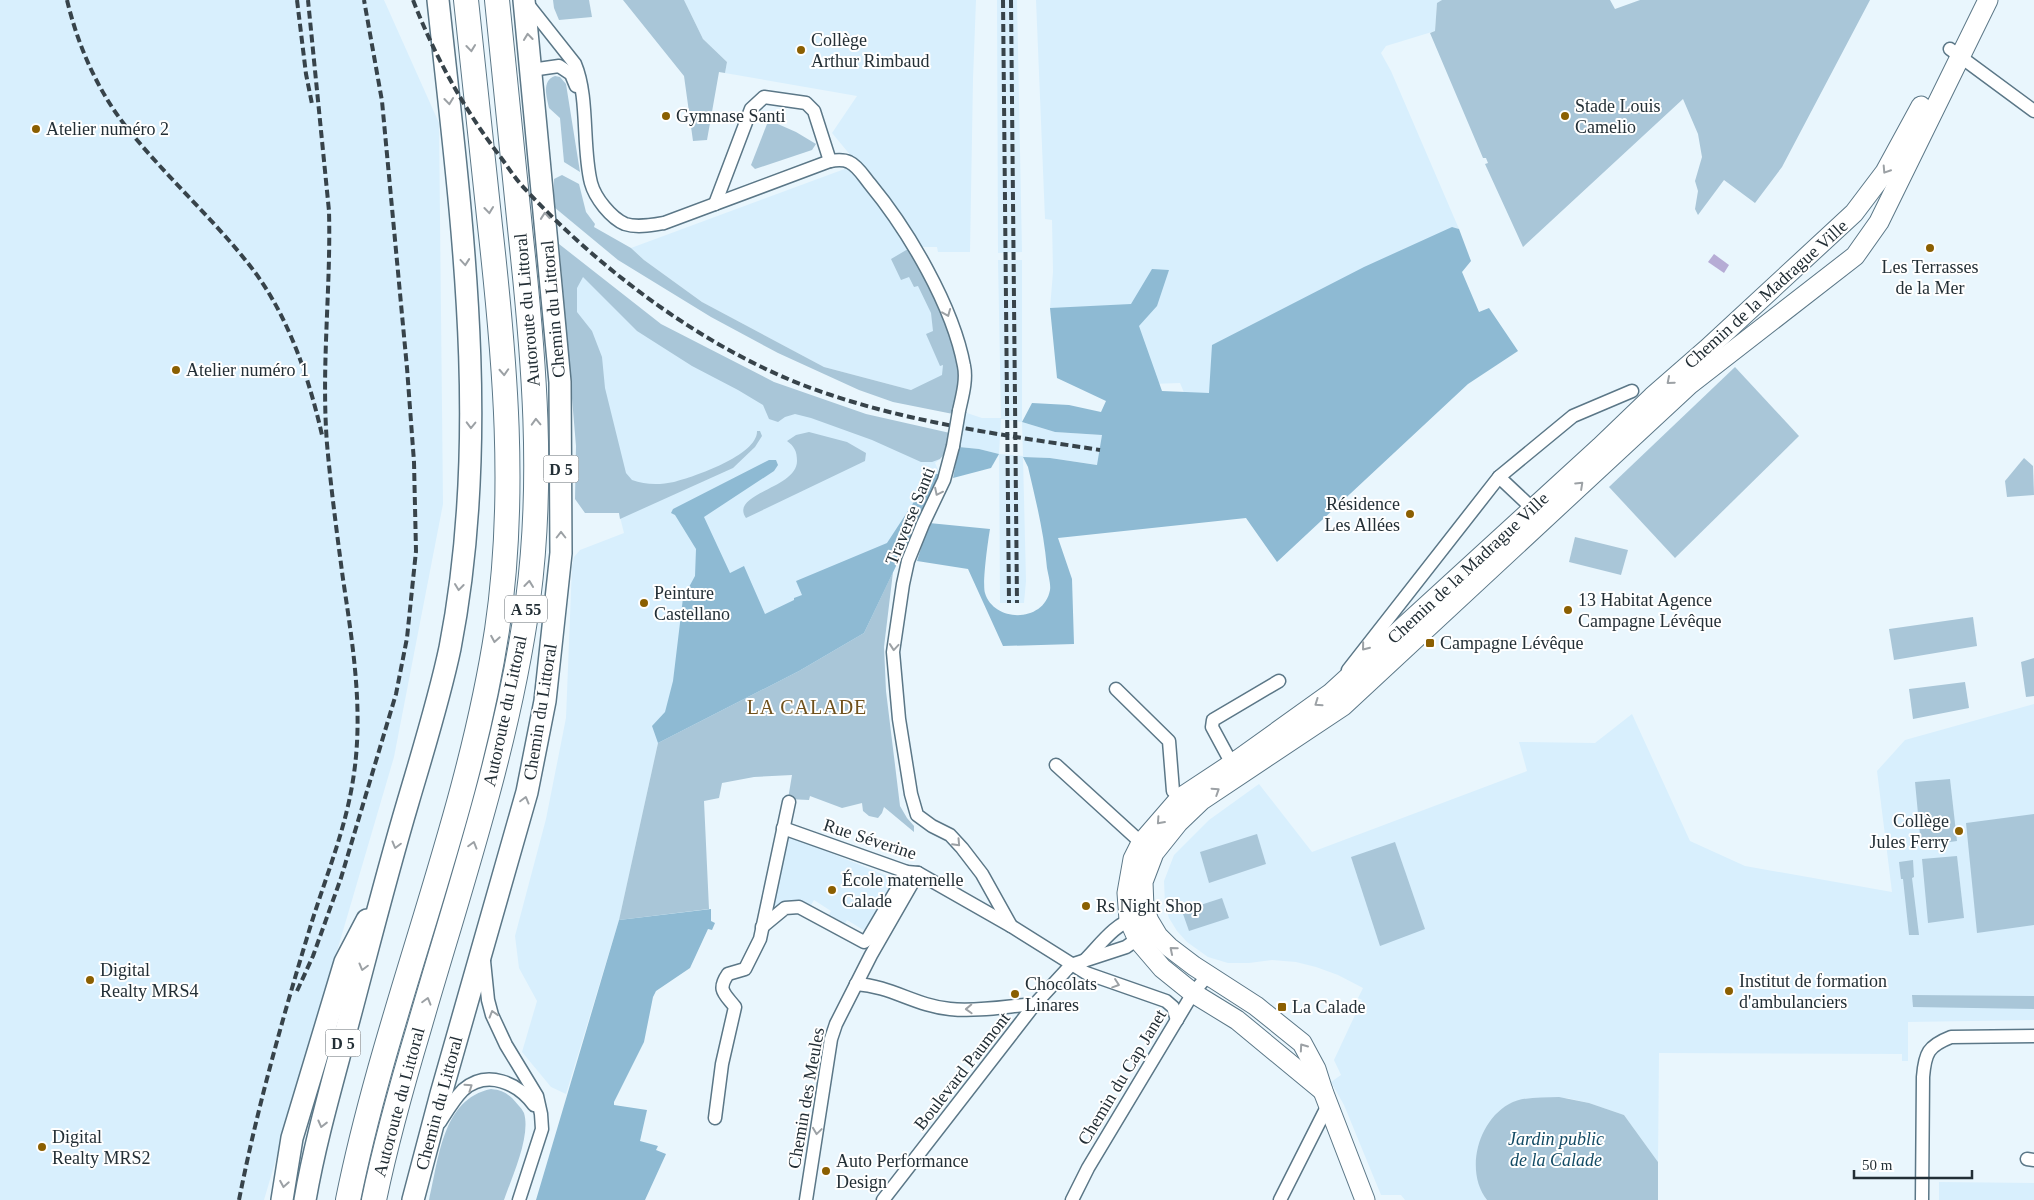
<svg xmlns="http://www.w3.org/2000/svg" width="2034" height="1200" viewBox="0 0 2034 1200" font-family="Georgia,serif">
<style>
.built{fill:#d8effd;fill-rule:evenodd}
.green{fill:#a9c6d8}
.forest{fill:#8ebad3}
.water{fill:#b6acd5}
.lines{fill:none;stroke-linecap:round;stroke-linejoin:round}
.street-casing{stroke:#5b7787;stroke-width:15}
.secondary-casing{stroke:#5b7787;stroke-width:21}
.primary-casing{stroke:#5b7787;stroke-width:24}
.highway-casing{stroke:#5b7787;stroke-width:26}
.street{stroke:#fff;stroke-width:12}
.secondary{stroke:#fff;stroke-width:19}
.primary{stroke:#fff;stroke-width:21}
.highway{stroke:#fff;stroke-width:24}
.rail{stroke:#37434a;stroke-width:4;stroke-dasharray:8 4;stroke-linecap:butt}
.street-bridge-casing{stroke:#5b7787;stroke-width:15;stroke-linecap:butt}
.street-bridge{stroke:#fff;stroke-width:12}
.oneway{stroke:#9ca1a5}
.poi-dot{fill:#8b5f01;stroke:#fff;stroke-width:2}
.labels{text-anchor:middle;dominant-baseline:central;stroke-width:4;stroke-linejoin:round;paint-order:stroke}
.shield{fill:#fff;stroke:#656d72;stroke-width:1}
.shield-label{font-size:16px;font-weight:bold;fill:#232f36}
.poi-label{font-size:18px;fill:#232f36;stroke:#fff;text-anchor:start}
.street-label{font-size:18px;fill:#232f36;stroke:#fff}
.park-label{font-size:18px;font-style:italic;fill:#134b65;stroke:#fff}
.quarter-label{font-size:20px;letter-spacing:1px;fill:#70511c;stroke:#fff}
</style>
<rect width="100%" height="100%" fill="#e9f6fd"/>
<g class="built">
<path d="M 0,0 L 384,0 L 439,123 L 443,504 L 394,757 L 264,1200 L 0,1200 Z"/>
<path d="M 684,0 L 976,0 L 973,79 L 970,252 L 938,252 L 937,247 L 921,247 L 891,204 L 832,133 L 857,96 L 725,73 L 727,62 L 703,39 Z"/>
<path d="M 997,0 L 1017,0 L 1022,252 L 998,253 Z"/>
<path d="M 1036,0 L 1442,0 L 1437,4 L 1435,31 L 1386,46 L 1381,53 L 1391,71 L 1459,229 L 1452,227 L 1193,414 L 1180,383 L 1151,384 L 1050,308 L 1053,272 L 1052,220 L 1045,219 Z"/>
<path d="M 850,167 L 873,194 L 933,289 L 943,318 L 944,378 L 911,390 L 824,367 L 702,302 L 644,260 L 631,248 Z"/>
<path d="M 560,249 L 653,336 L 929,453 L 940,459 L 935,463 L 940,474 L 864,633 L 799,671 L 658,743 L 619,920 L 566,1094 L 551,1087 L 522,1052 L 537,1001 L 519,968 L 515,936 L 546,819 L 566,718 L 572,566 L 574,557 L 580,550 L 624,533 L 619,513 L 591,513 Z"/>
<path d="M 998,260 L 1022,260 L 1022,422 L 1055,432 L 1102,435 L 1098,465 L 1050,458 L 1023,457 L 1026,581 L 1024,603 L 1000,603 L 999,454 L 979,449 L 959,447 L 964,412 L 982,418 L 1001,418 ZM 1001,419 L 1022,422 L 1023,456 L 999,454 Z"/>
<path d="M 2034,704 L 2034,1020 L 1908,1022 L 1908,1061 L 1902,1061 L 1902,1054 L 1659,1053 L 1658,1162 L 1624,1115 L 1589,1103 L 1567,1098 L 1524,1099 L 1509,1104 L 1498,1112 L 1485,1132 L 1479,1146 L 1483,1194 L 1487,1200 L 1405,1200 L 1401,1195 L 1381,1195 L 1344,1105 L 1331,1082 L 1341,1075 L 1334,1060 L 1362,1000 L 1358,998 L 1363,988 L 1338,975 L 1316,967 L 1296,962 L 1272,960 L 1249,963 L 1228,963 L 1208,957 L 1187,942 L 1177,931 L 1169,918 L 1165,904 L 1164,881 L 1174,855 L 1209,820 L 1259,784 L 1312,852 L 1527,771 L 1519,742 L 1595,743 L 1632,714 L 1690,841 L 1745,866 L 1892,892 L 1877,771 L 1905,740 Z"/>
<path d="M 789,836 L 897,880 L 865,931 L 847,920 L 844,925 L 828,916 L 831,911 L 814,900 L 811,905 L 799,902 L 778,907 L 771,905 L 784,839 Z"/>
<path d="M 1939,1182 L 2034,1183 L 2034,1200 L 1939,1200 Z"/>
</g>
<g class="green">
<path d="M 553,0 L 589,0 L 592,17 L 559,20 L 554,8 Z"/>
<path d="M 623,0 L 684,0 L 703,39 L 727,62 L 725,73 L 719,72 L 707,140 L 693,141 L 684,76 Z"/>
<path d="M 1442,0 L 1610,0 L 1615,9 L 1640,0 L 1870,0 L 1782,167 L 1755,203 L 1724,180 L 1698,215 L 1695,209 L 1698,191 L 1695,181 L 1702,157 L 1698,134 L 1683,99 L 1523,247 L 1485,164 L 1488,163 L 1486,158 L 1483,158 L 1430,33 L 1435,31 L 1437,3 Z"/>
<path d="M 555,76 L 560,77 L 566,84 L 580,172 L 564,162 L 560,118 L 549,108 C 547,97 541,81 555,76 Z"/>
<path d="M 771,121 L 796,132 L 816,144 L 812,150 L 755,169 L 751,165 L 767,124 Z"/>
<path d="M 562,175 L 579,184 L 586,212 L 595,224 L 594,227 L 631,248 L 644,260 L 702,302 L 824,367 L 911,390 L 942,375 L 943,365 L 940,366 L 926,334 L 933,331 L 931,313 L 918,286 L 914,287 L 909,277 L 901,280 L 891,259 L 908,249 L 933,289 L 955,348 L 960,377 L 953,414 L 893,402 L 859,390 L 778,353 L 711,317 L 618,260 L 554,207 L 554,179 Z"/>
<path d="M 559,244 L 661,324 L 774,382 L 866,414 L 950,433 L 947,451 L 940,459 L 932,462 L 921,462 L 872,440 L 811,418 L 795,414 L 785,417 L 778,422 L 769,419 L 763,405 L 738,390 L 692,366 L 637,331 L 583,277 L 577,288 L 577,312 L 592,331 L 602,357 L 605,388 L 626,473 L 632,480 C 645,485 660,485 674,482 C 694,477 758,455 757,431 L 760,431 L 762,436 L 755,447 L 733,468 L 620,519 L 619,513 L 585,513 L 575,499 L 576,446 Z"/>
<path d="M 1735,367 L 1799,436 L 1675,558 L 1609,487 Z"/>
<path d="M 809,432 L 847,442 L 866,453 L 865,461 L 746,518 C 729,493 797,489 797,461 C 797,451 794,446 787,441 L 796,435 Z"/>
<path d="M 2024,458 L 2033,466 L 2034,495 L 2007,497 L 2005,481 Z"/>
<path d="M 1575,537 L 1628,550 L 1621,575 L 1569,562 Z"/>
<path d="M 893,572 L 884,647 L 886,691 L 900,806 L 907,818 L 914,826 L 914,832 L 884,807 L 882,813 L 878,818 L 869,816 L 863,811 L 862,803 L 842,808 L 810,796 L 809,800 L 788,799 L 792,775 L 754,777 L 722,783 L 719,798 L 704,801 L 709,909 L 619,920 L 658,743 L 799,671 L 864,633 Z"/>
<path d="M 1973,617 L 1977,646 L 1894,660 L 1889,629 Z"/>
<path d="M 2034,658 L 2034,696 L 2026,697 L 2021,662 Z"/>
<path d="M 1965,682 L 1969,708 L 1913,719 L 1909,689 Z"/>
<path d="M 1950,779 L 1957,841 L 1921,846 L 1915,782 Z"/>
<path d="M 2034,814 L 2034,925 L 1977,933 L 1966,823 Z"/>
<path d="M 1257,834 L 1266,864 L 1209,883 L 1200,852 Z"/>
<path d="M 1395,842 L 1425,929 L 1380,946 L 1351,857 Z"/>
<path d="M 1957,856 L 1964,918 L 1928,923 L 1922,859 Z"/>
<path d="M 1913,860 L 1914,877 L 1912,878 L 1919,935 L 1909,935 L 1903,879 L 1901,879 L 1899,862 Z"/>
<path d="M 1222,898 L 1229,918 L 1189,931 L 1182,911 Z"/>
<path d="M 1912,995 L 2034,996 L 2034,1009 L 1913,1007 Z"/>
<path d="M 491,1089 C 501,1090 505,1092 512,1098 C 516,1103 521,1107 524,1113 C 531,1136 512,1177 504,1200 L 429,1200 C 439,1159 442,1099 491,1089 Z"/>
<path d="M 1559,1097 L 1589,1103 L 1624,1115 L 1658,1162 L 1658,1200 L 1487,1200 C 1465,1172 1477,1122 1509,1104 C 1523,1096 1542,1098 1559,1097 Z"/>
</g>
<g class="forest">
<path d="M 1452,227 L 1459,229 L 1471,261 L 1462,272 L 1479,312 L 1489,308 L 1518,351 L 1468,384 L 1277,562 L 1246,518 L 1058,538 L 1072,579 L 1074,644 L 1003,646 L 968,569 L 917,561 L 929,523 L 990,529 C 988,541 982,584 985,593 C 994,623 1044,623 1050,590 C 1051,584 1048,574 1047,568 C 1044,533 1036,501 1028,467 L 1023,457 L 1050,458 L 1097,465 L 1102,435 L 1055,432 L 1022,422 L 1032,403 L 1069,405 L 1101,412 L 1106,401 L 1057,378 L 1050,308 L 1131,304 L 1152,269 L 1169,270 L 1157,306 L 1139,326 L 1162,391 L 1209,393 L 1212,345 L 1364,267 Z"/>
<path d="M 959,447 L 979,449 L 999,454 L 991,468 L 953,478 Z"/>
<path d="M 769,460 L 776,460 L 778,465 L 774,471 L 704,517 L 730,573 L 744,566 L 765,614 L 794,600 L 794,598 L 802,595 L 796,581 L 887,543 L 932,474 L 940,474 L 864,633 L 799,671 L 658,743 L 652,726 L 665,712 L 673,681 L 683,598 L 695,576 L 696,549 L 675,515 L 671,513 L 673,509 Z"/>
<path d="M 711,909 L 711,921 L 715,923 L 712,930 L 708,929 L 690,968 L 656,991 L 653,997 L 644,1042 L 614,1102 L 614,1105 L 647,1110 L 640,1141 L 658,1146 L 656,1150 L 666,1154 L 645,1200 L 536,1200 L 619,920 Z"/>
</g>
<path class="water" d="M 1714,254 L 1729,265 L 1724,273 L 1708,262 Z"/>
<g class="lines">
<g class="street-casing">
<g id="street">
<path d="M 526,2 L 575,64 C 589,97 582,148 591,183 C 595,198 611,218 625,224 C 637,228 652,225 664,223 L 830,161 C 836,160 843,159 849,162 C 858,166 864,177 870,184 C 908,230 953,306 964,366 C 967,380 962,397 959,411"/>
<path d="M 1950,49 L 2034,111"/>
<path d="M 531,70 L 559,66 L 571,74 L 576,86"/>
<path d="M 715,204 L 751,109 L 764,97 L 806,103 L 814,111 L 830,161"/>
<path d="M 953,446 L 944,480 L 923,524 L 908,561 L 903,584 L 893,652 L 899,719 L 911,794 L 917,815 L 932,826 L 950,835 L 962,848 L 982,874 L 1011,926"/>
<path d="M 1499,477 L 1532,508 L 1530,516"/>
<path d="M 1348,670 L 1499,477 L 1573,416 L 1632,391"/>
<path d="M 1116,689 L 1169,741 L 1173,791 L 1184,802"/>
<path d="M 1232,764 L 1212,727 L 1213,720 L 1279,681"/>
<path d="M 1056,765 L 1146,847"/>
<path d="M 783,828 L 907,872 L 918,873 L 1011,926 L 1086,973 L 1166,1001 L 1173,1007 L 1177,1020"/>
<path d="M 762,927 L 785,908 L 799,907 L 864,942 L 867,940 L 907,872"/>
<path d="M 1085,960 C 1099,946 1116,922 1135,919"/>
<path d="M 484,961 L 488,1000 L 492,1015 L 506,1045 L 537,1096 L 541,1114 L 542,1129 L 519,1200"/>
<path d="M 856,984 C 891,986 916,1006 950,1009 C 978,1012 1008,1006 1035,1004"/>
<path d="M 715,1118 L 722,1064 L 735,1007 C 724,993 717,990 728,974 L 745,969 L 760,939 L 789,802"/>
<path d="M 440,1122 C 447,1111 454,1099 463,1090 C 487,1069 518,1083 534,1105"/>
<path d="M 2027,1159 L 2034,1160"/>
<path d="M 806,1200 L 831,1039 L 836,1024 L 871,955 L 918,873"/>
<path d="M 883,1200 L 1035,1004 L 1071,965 L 1126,947 L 1143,935"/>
<path d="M 1072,1200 L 1088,1168 L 1193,993 L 1208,975"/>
<path d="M 1280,1200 L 1329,1103"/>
<path d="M 1922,1200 L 1923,1077 C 1925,1053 1928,1046 1951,1037 L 2034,1036"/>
</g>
</g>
<g class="secondary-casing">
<g id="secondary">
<path d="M 1323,1091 L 1237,1020 L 1193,993 L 1162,968 L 1138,940 L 1129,920 L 1127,893 L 1133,859 L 1141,843 L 1180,798 L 1239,759 L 1331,693 L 1600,447 L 1652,397 L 1707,349 L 1854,213 L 1885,172 L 1921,106"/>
<path d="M 1365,1200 L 1323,1091 L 1316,1069 L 1302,1043 L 1256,1006 L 1194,966 L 1169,947 L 1158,936 L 1149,921 L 1144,908 L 1143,882 L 1154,853 L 1178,823 L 1202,800 L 1343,706 L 1689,385 L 1855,256 L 1879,222 L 1988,0"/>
</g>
</g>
<g class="primary-casing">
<g id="primary">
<path d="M 282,1200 L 292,1138 L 345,962 L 367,920"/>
<path d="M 305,1200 C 315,1142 332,1084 347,1027 C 367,952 386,876 408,802 C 423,751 439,700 450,648 C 492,432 461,216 438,0"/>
<path d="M 413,1200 L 441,1094 L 527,792 L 545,701 L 561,553 L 560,382 L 524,0"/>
</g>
</g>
<g class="highway-casing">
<g id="highway">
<path d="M 348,1200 C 387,1007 467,825 497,630 C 517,496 505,360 490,226 C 482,151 474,75 466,0"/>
<path d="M 374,1200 C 386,1142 402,1085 419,1028 C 460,886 508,746 528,600 C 544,479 534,359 521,238 C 513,159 505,79 497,0"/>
</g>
</g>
<use href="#street" class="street"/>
<use href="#secondary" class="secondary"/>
<use href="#primary" class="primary"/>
<use href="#highway" class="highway"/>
<g class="rail">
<path d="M 67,0 C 78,46 98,92 128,129 C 168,179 216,221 254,271 C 289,318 309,378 322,435"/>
<path d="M 297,0 L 306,74 L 312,104"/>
<path d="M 413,0 C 435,57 465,111 502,159 C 510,170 517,181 526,190 C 606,276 719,359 831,395 C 918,424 1010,436 1100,450"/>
<path d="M 1003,0 L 1009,603"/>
<path d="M 1011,0 L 1017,603"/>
<path d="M 297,991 L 313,956 L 341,878 L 396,694 L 407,638 L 416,551 L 414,462 L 407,368 L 382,101 L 364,0"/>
<path d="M 239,1200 C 257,1109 282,1020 309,931 C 324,881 345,832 353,780 C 364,713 353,646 343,579 C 337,534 331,489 327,444 C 321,366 331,289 329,211 L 308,0"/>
</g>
<g class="street-bridge-casing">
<path id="street-bridge" d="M 953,446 L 959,411"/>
</g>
<use href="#street-bridge" class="street-bridge"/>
</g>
<defs><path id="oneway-chevron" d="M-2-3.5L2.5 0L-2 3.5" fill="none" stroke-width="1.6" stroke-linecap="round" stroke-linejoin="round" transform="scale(1.25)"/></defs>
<g class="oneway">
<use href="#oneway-chevron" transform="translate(528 37) rotate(-96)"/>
<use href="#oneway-chevron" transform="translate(471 48) rotate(84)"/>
<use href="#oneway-chevron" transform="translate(449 101) rotate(84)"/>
<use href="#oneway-chevron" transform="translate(1886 170) rotate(123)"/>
<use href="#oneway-chevron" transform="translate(489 210) rotate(84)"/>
<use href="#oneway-chevron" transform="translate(545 216) rotate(-95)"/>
<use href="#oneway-chevron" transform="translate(465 262) rotate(85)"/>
<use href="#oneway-chevron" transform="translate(947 313) rotate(68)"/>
<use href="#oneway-chevron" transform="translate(504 372) rotate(87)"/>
<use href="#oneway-chevron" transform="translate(1670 381) rotate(139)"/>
<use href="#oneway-chevron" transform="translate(536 422) rotate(-92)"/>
<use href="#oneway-chevron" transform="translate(471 425) rotate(91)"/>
<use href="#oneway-chevron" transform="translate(1580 485) rotate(-43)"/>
<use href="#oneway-chevron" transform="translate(938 492) rotate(116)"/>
<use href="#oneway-chevron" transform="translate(561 535) rotate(-90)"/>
<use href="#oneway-chevron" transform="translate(529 584) rotate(-84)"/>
<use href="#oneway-chevron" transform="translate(459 587) rotate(97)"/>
<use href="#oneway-chevron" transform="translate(495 639) rotate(100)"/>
<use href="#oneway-chevron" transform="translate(894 647) rotate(95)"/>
<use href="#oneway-chevron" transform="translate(1365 647) rotate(129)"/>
<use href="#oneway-chevron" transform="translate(1318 703) rotate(145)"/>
<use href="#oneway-chevron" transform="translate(1216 791) rotate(-33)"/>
<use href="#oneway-chevron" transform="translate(525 800) rotate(-75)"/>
<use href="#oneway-chevron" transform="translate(1160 821) rotate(132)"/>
<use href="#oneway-chevron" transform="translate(957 843) rotate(47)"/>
<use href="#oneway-chevron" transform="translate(396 845) rotate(105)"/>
<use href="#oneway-chevron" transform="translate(473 845) rotate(-74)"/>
<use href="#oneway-chevron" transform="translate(1173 950) rotate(-140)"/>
<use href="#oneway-chevron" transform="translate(363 967) rotate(105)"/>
<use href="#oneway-chevron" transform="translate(1116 984) rotate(19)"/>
<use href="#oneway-chevron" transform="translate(427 1001) rotate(-74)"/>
<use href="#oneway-chevron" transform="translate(969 1009) rotate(178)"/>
<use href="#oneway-chevron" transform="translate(493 1014) rotate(-107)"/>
<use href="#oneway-chevron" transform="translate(1303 1047) rotate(-125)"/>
<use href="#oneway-chevron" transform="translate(469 1087) rotate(-34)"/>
<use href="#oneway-chevron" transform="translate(322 1124) rotate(104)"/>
<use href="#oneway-chevron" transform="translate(817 1131) rotate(98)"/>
<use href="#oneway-chevron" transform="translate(284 1184) rotate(100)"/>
</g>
<g class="poi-dot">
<circle cx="801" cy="50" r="5"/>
<circle cx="666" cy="116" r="5"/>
<circle cx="1565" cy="116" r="5"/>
<circle cx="36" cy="129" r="5"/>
<circle cx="1930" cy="248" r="5"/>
<circle cx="176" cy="370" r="5"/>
<circle cx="1410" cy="514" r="5"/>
<circle cx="644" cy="603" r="5"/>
<circle cx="1568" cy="610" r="5"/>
<rect x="1425" y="638" width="10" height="10" rx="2.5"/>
<circle cx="1959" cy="831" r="5"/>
<circle cx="832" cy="890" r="5"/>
<circle cx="1086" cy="906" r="5"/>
<circle cx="90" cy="980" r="5"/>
<circle cx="1729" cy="991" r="5"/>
<circle cx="1015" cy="994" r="5"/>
<rect x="1277" y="1002" width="10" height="10" rx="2.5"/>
<circle cx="42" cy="1147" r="5"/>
<circle cx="826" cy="1171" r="5"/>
</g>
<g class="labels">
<g class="shield">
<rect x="543.5" y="455.5" width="35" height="27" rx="4"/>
<rect x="505" y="595.5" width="42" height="27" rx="4"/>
<rect x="325.5" y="1029.5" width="35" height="27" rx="4"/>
</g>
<g class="shield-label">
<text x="561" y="469">D 5</text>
<text x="526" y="609">A 55</text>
<text x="343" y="1043">D 5</text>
</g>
<g class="poi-label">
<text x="811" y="40">Collège<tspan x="811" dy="21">Arthur Rimbaud</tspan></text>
<text x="1575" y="106">Stade Louis<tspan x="1575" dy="21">Camelio</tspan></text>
<text x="676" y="116">Gymnase Santi</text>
<text x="46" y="129">Atelier numéro 2</text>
<text x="1930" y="267" text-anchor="middle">Les Terrasses<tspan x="1930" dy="21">de la Mer</tspan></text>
<text x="186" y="370">Atelier numéro 1</text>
<text x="1400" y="504" text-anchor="end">Résidence<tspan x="1400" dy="21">Les Allées</tspan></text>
<text x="654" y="593">Peinture<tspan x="654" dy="21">Castellano</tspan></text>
<text x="1578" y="600">13 Habitat Agence<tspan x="1578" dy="21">Campagne Lévêque</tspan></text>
<text x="1440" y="643">Campagne Lévêque</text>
<text x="1949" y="821" text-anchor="end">Collège<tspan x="1949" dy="21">Jules Ferry</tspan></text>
<text x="842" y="880">École maternelle<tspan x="842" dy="21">Calade</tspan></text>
<text x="1096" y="906">Rs Night Shop</text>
<text x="100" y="970">Digital<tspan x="100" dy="21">Realty MRS4</tspan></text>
<text x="1739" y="981">Institut de formation<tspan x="1739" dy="21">d'ambulanciers</tspan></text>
<text x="1025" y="984">Chocolats<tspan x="1025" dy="21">Linares</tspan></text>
<text x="1292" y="1007">La Calade</text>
<text x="52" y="1137">Digital<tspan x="52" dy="21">Realty MRS2</tspan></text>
<text x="836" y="1161">Auto Performance<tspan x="836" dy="21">Design</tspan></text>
</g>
<g class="street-label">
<text transform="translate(1766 294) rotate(-42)">Chemin de la Madrague Ville</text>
<text transform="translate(553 309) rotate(-95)">Chemin du Littoral</text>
<text transform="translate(527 310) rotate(-95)">Autoroute du Littoral</text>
<text transform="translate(910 516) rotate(-68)">Traverse Santi</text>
<text transform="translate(1468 568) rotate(-43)">Chemin de la Madrague Ville</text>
<text transform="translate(505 711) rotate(-78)">Autoroute du Littoral</text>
<text transform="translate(540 712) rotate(-81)">Chemin du Littoral</text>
<text transform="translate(870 839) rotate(18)">Rue Séverine</text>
<text transform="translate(962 1071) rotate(-52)">Boulevard Paumont</text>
<text transform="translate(1122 1077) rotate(-59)">Chemin du Cap Janet</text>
<text transform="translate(806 1098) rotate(-80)">Chemin des Meules</text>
<text transform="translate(399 1102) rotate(-75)">Autoroute du Littoral</text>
<text transform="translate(439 1103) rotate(-75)">Chemin du Littoral</text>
</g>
<g class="park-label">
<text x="1556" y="1139">Jardin public<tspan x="1556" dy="21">de la Calade</tspan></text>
</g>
<g class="quarter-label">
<text x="807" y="707">LA CALADE</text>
</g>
</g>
<path d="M1854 1170v8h118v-8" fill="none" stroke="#232f36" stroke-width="2.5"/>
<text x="1862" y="1170" font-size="15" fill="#232f36" stroke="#ffffff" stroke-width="4" paint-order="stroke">50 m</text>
</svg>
